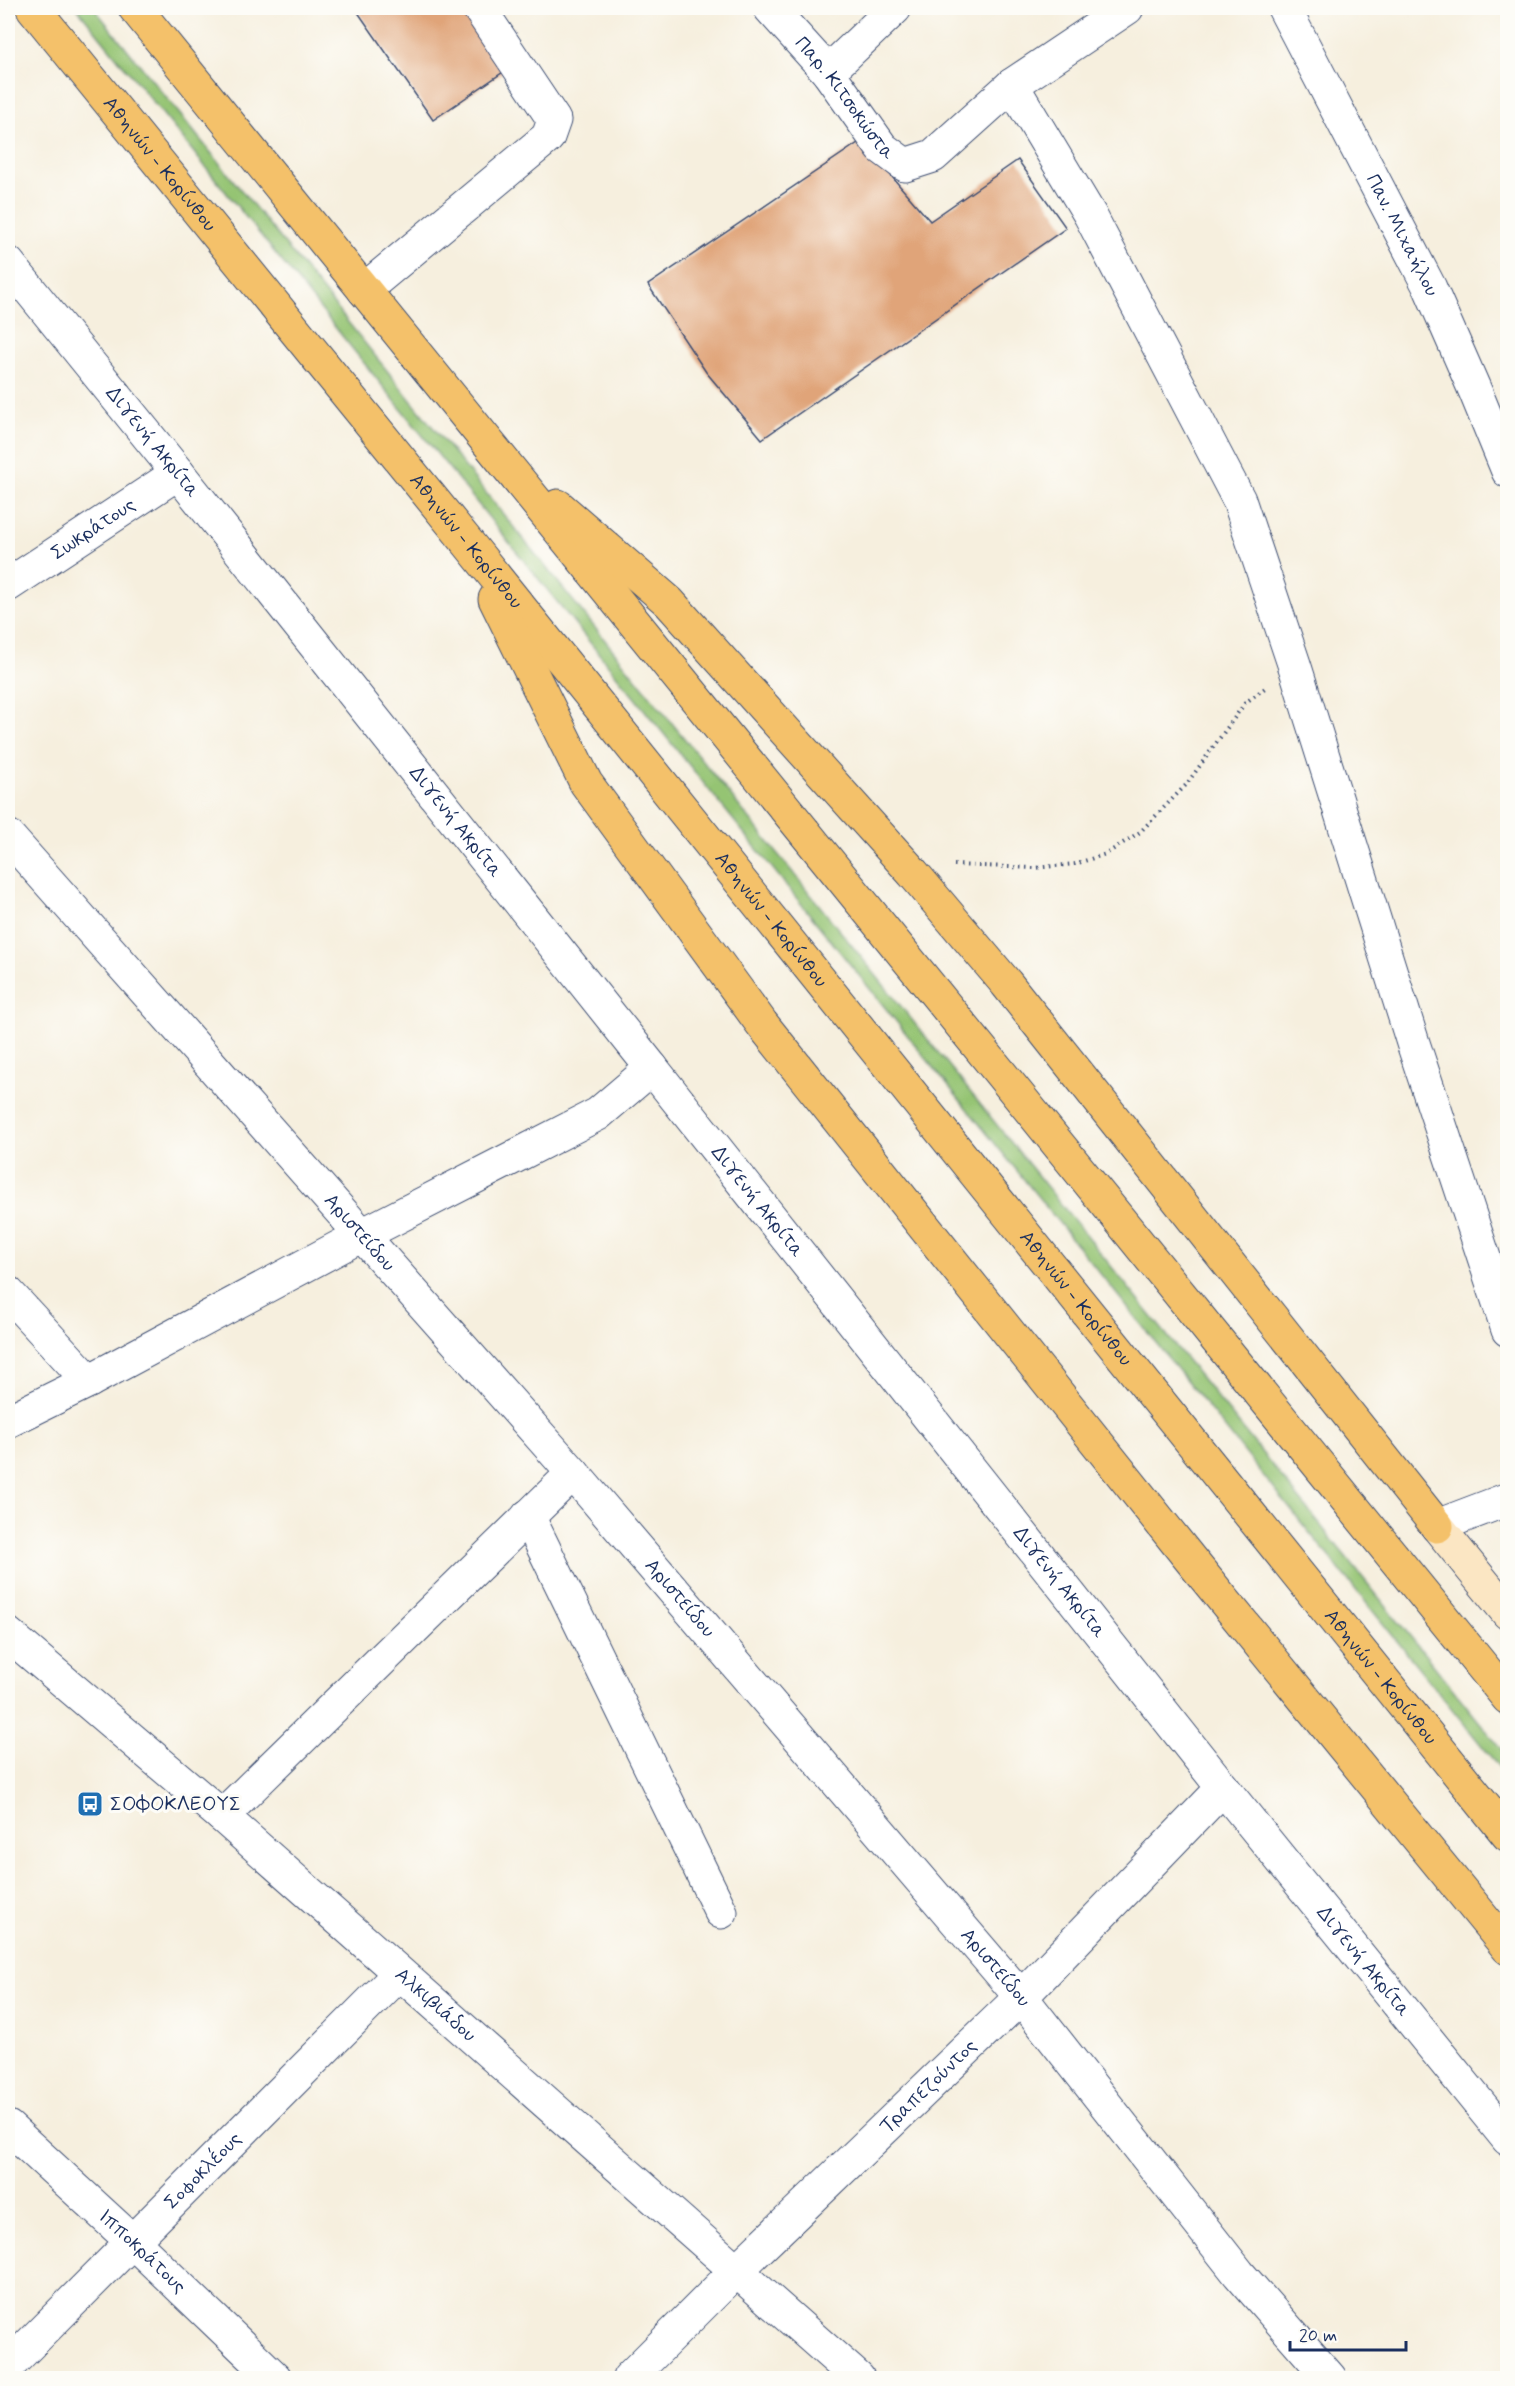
<svg xmlns="http://www.w3.org/2000/svg" width="1515" height="2386" viewBox="0 0 1515 2386" font-family="Mynerve,sans-serif">
<style>
.green{fill:#95c473;stroke:#587a68;stroke-width:1.5}
.building{fill:#e0a479}
.lines{fill:none;stroke-linecap:round;stroke-linejoin:round}
.minor-casing{stroke:#3c4c71;stroke-width:35}
.tertiary-casing{stroke:#3c4c71;stroke-width:35}
.secondary-casing{stroke:#3c4c71;stroke-width:35}
.trunk-casing{stroke:#3c4c71;stroke-width:35}
.path{stroke:#3c4c71;stroke-width:4;stroke-dasharray:1.5 4.5;stroke-linecap:butt}
.minor{stroke:#fff;stroke-width:33}
.tertiary{stroke:#fff;stroke-width:33}
.secondary{stroke:#fbe6c3;stroke-width:33}
.trunk{stroke:#f4c16a;stroke-width:33}
.labels{text-anchor:middle;dominant-baseline:central;stroke-width:6;stroke-linejoin:round;paint-order:stroke}
.street-label{font-size:20px;fill:#1b2f5e;stroke:#fdfcf7}
.poi-label{font-size:20px;fill:#1b2f5e;stroke:#fdfcf7;text-anchor:start}
</style>
<rect width="100%" height="100%" fill="#fdfcf7"/>
<filter id="ink" filterUnits="userSpaceOnUse"><feTurbulence type="fractalNoise" baseFrequency=".0167" numOctaves="2"/><feDisplacementMap in="SourceGraphic" scale="12" xChannelSelector="R" yChannelSelector="G"/><feConvolveMatrix kernelMatrix="1 2 1 2 8 2 1 2 1" color-interpolation-filters="sRGB"/></filter>
<filter id="wash" filterUnits="userSpaceOnUse"><feTurbulence type="fractalNoise" baseFrequency=".008" numOctaves="4" result="noise"/><feDisplacementMap in="SourceGraphic" scale="24" xChannelSelector="R" yChannelSelector="G"/><feGaussianBlur stdDeviation="1.35" result="paint"/><feColorMatrix in="noise" values="0 0 0 0 0 0 0 0 0 0 0 0 0 0 0 0 0 1.4 0 .05"/><feComposite in="paint" operator="in"/></filter>
<g filter="url(#wash)">
<rect width="100%" height="100%" fill="#f6efde"/>
<path class="green" d="M 77,8 L 94,8 L 1507,1756 L 1507,1777 Z"/>
<g id="blocks">
<g class="building">
<path d="M 355,8 L 463,8 L 506,70 L 433,120 Z"/>
<path d="M 861,141 L 930,221 L 1018,160 L 1066,228 L 762,439 L 706,372 L 648,285 Z"/>
</g>
</g>
</g>
<g filter="url(#ink)">
<use href="#blocks" fill-opacity="0" stroke="#3c4c71" stroke-width="1.5"/>
<g class="lines">
<g class="minor-casing">
<g id="minor">
<path id="s1" d="M 770,8 L 828,72 L 882,148 L 905,165 L 933,156 L 1012,85 L 1127,8"/>
<path id="s2" d="M 1284,8 L 1430,288 L 1476,393 L 1508,471"/>
<path d="M 828,72 L 895,8"/>
<path d="M 1012,85 L 1090,215 L 1239,500 L 1295,667 L 1413,1043 L 1508,1330"/>
<path d="M 364,290 L 548,137 L 554,120 L 479,8"/>
<path id="s3" d="M 8,585 L 178,473"/>
<path id="s4" d="M 652,1068 L 1223,1788 L 1508,2139"/>
<path d="M 8,1293 L 89,1381"/>
<path d="M 528,1516 L 721,1912"/>
<path d="M 1437,1526 L 1508,1499"/>
<path d="M 222,1816 L 573,1473"/>
<path id="s5" d="M 8,2127 L 132,2241 L 275,2378"/>
<path id="s6" d="M 8,2366 L 399,1974"/>
<path id="s7" d="M 629,2378 L 736,2271 L 1021,1997 L 1223,1788"/>
</g>
</g>
<g class="tertiary-casing">
<g id="tertiary">
<path id="s8" d="M 8,263 L 178,473 L 652,1068 L 598,1114 L 362,1235 L 89,1381 L 8,1421"/>
<path id="s9" d="M 8,836 L 573,1473 L 1021,1997 L 1239,2274 L 1330,2378"/>
<path id="s10" d="M 8,1634 L 222,1816 L 858,2378"/>
</g>
</g>
<g class="secondary-casing">
<path id="secondary" d="M 1437,1526 L 1508,1613"/>
</g>
<g class="trunk-casing">
<g id="trunk">
<path id="s11" d="M 33,8 L 468,543 L 1508,1835"/>
<path d="M 135,8 L 1508,1698"/>
<path d="M 558,506 L 669,602 L 913,873 L 1006,983 L 1437,1526"/>
<path d="M 495,599 L 586,783 L 762,1024 L 1190,1559 L 1508,1948"/>
</g>
</g>
<path class="path" d="M 954,865 L 1035,868 L 1075,864 L 1106,854 L 1140,832 L 1186,785 L 1245,703 L 1265,688"/>
<use href="#minor" class="minor"/>
<use href="#tertiary" class="tertiary"/>
<use href="#secondary" class="secondary"/>
<use href="#trunk" class="trunk"/>
</g>
</g>
<defs>
<g id="bus-square" transform="scale(1.35)"><rect x="-9" y="-9" width="18" height="18" rx="4" fill="#1f6fb2" stroke="#fdfcf7"/><path d="M-5-6H5V4H4V6H2V4H-2V6H-4V4H-5ZM-3.5-4V0h7V-4ZM-3.5 1.2v1.5H-2V1.2ZM2 1.2v1.5H3.5V1.2Z" fill="#fff"/></g>
</defs>
<g fill-rule="evenodd">
<use href="#bus-square" x="90" y="1804"/>
</g>
<g class="labels">
<g class="street-label">
<text stroke="none"><textPath href="#s1" startOffset="117">Παρ. Κιτσοκώστα</textPath></text>
<text stroke="none"><textPath href="#s11" startOffset="201">Αθηνών - Κορίνθου</textPath></text>
<text stroke="none"><textPath href="#s2" startOffset="256">Παν. Μιχαήλου</textPath></text>
<text stroke="none"><textPath href="#s8" startOffset="230">Διγενή Ακρίτα</textPath></text>
<text stroke="none"><textPath href="#s3" startOffset="102">Σωκράτους</textPath></text>
<text stroke="none"><textPath href="#s11" startOffset="687">Αθηνών - Κορίνθου</textPath></text>
<text stroke="none"><textPath href="#s8" startOffset="716">Διγενή Ακρίτα</textPath></text>
<text stroke="none"><textPath href="#s11" startOffset="1173">Αθηνών - Κορίνθου</textPath></text>
<text stroke="none"><textPath href="#s4" startOffset="170">Διγενή Ακρίτα</textPath></text>
<text stroke="none"><textPath href="#s9" startOffset="530">Αριστείδου</textPath></text>
<text stroke="none"><textPath href="#s11" startOffset="1659">Αθηνών - Κορίνθου</textPath></text>
<text stroke="none"><textPath href="#s4" startOffset="656">Διγενή Ακρίτα</textPath></text>
<text stroke="none"><textPath href="#s9" startOffset="1016">Αριστείδου</textPath></text>
<text stroke="none"><textPath href="#s11" startOffset="2145">Αθηνών - Κορίνθου</textPath></text>
<text stroke="none"><textPath href="#s4" startOffset="1142">Διγενή Ακρίτα</textPath></text>
<text stroke="none"><textPath href="#s9" startOffset="1502">Αριστείδου</textPath></text>
<text stroke="none"><textPath href="#s10" startOffset="566">Αλκιβιάδου</textPath></text>
<text stroke="none"><textPath href="#s7" startOffset="418">Τραπεζούντος</textPath></text>
<text stroke="none"><textPath href="#s6" startOffset="276">Σοφοκλέους</textPath></text>
<text stroke="none"><textPath href="#s5" startOffset="183">Ιπποκράτους</textPath></text>
</g>
<g class="poi-label">
<text x="110" y="1804">ΣΟΦΟΚΛΕΟΥΣ</text>
</g>
</g>
<rect width="1515" height="2386" fill="none" stroke="#fdfcf7" stroke-width="30"/>
<path d="M1290 2341v9h116v-9" fill="none" stroke="#1b2f5e" stroke-width="3"/>
<text x="1299" y="2341" font-size="18" fill="#1b2f5e" stroke="#fdfcf7" stroke-width="4.5" paint-order="stroke">20 m</text>
</svg>
